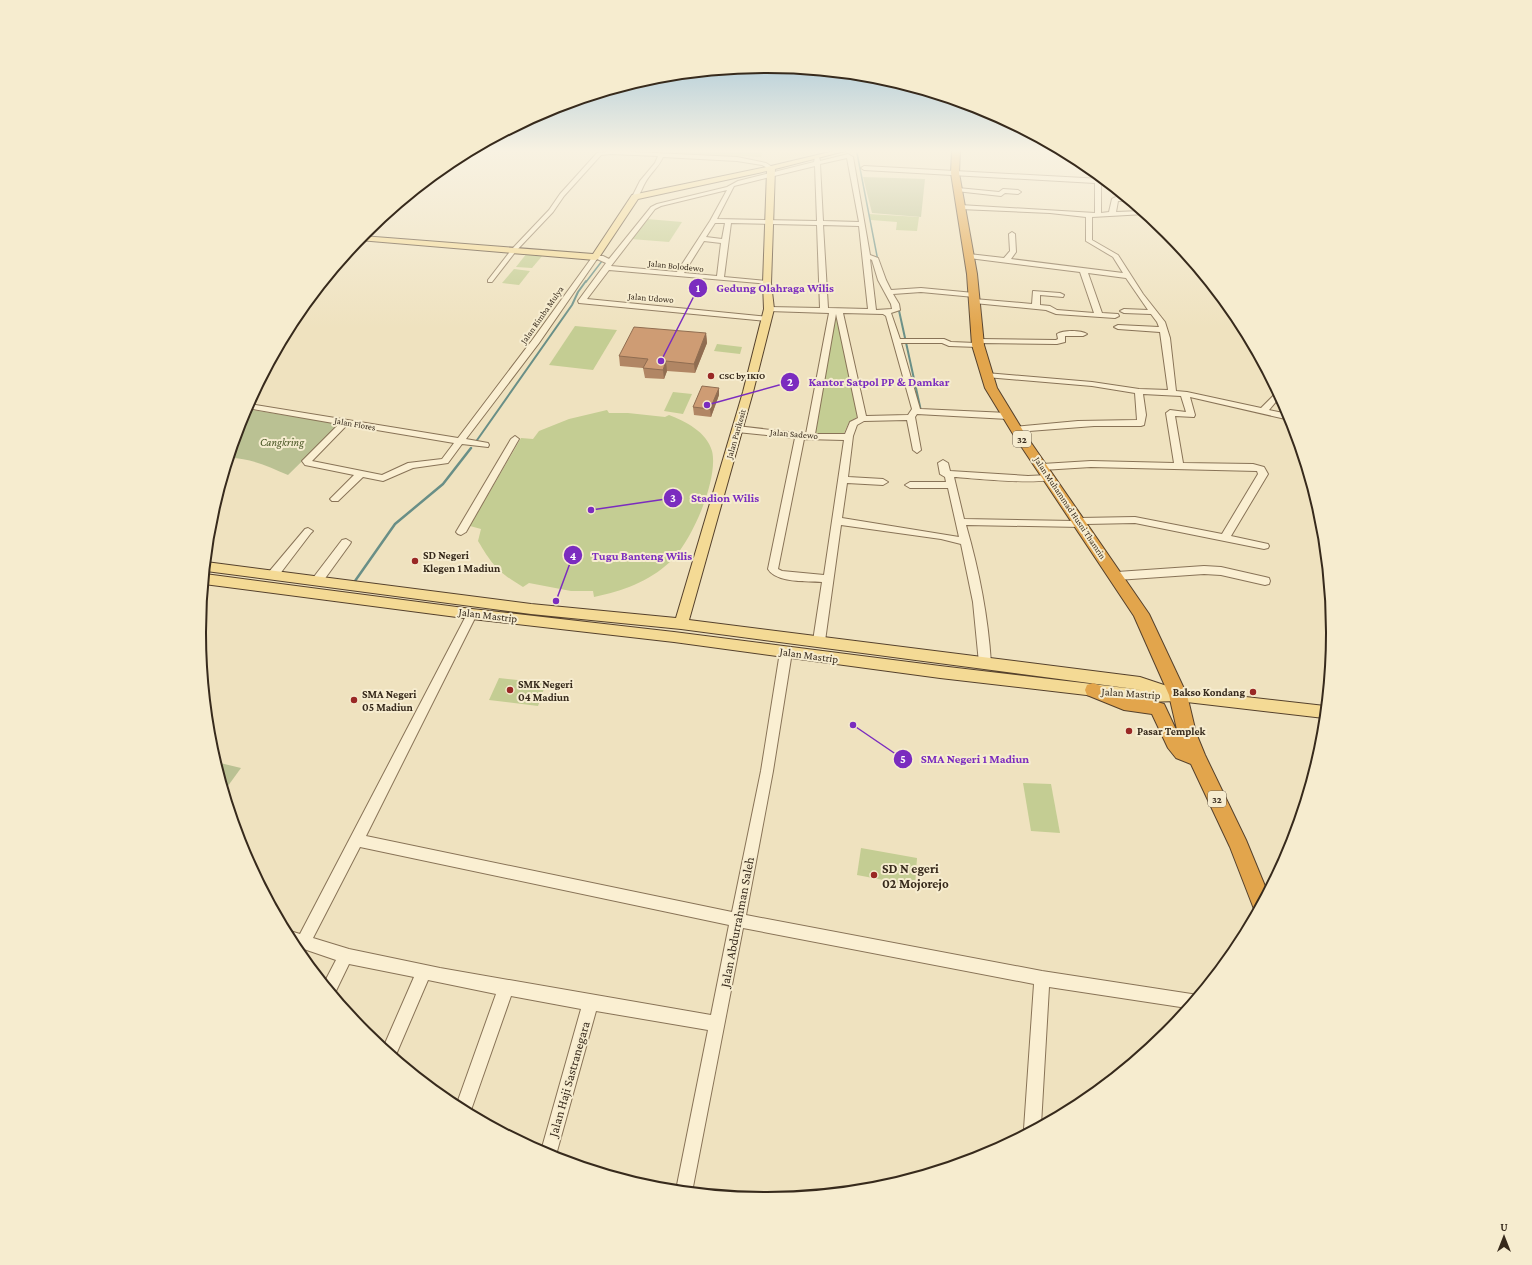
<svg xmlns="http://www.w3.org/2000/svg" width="1532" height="1265" viewBox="0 0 1532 1265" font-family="'Crimson Pro',serif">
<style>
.farmland{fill:#e5ddac}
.green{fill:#c4cd93}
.cemetery{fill:#bac193}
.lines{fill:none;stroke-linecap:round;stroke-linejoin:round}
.stream-far2{stroke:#698f87;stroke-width:1.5}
.stream-far1{stroke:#698f87;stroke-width:2}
.stream{stroke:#698f87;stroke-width:2.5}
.minor-casing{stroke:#887357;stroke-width:2}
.major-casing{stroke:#55412c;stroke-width:2}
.highway-casing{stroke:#55412c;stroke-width:2}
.minor{fill:#faefd2;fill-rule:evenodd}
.major{fill:#f4da95;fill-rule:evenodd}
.highway{fill:#e2a54c;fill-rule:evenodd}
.wall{fill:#b18664}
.shaded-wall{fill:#906d51}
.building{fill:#ce9c74;stroke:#906d51}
.poi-dot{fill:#992825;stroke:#f6eccf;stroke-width:1.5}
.labels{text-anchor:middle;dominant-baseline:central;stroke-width:4;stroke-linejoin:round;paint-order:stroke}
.far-street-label{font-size:9px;fill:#372a1c;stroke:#f6eccf}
.far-poi-label{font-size:9px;font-weight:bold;fill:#372a1c;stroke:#f6eccf;text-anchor:start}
.shield{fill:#f6eccf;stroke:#706452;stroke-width:1}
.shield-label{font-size:10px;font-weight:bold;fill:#372a1c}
.park-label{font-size:11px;font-style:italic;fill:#465422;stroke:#f6eccf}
.poi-label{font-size:11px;font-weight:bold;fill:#372a1c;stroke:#f6eccf;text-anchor:start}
.street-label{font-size:11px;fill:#372a1c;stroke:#f6eccf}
.near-poi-label{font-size:13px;font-weight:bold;fill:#372a1c;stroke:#f6eccf;text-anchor:start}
.near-street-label{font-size:13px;fill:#372a1c;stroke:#f6eccf}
.rim{fill:none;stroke:#372a1c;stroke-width:2}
.leader{fill:none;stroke:#7b2cbf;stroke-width:1.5}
.callout-dot{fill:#7b2cbf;stroke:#f6eccf;stroke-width:1.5}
.mark-label{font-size:12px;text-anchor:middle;font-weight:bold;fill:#fff}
.callout-label{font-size:12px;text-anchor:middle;font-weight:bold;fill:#7b2cbf;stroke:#f6eccf;stroke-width:4;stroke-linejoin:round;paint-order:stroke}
</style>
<rect width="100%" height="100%" fill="#efe2bf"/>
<path class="farmland" d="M 783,151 L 830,151 L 779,161 Z"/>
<g class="green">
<path d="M 679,151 L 763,151 L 761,157 L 677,153 Z"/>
<path d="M 869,214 L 919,217 L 917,231 L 896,230 L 897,222 L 871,220 Z"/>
<path d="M 647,219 L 682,222 L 669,242 L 631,239 Z"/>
<path d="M 527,253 L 543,255 L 532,268 L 516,267 Z"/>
<path d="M 514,269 L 530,271 L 519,285 L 502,283 Z"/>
<path d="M 833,318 L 839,318 L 846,343 L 857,417 L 849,422 L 843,435 L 813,434 Z"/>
<path d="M 575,326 L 617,330 L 593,370 L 549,365 Z"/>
<path d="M 717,344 L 742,347 L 740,354 L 714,351 Z"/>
<path d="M 673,392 L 692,394 L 683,414 L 664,411 Z"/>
<path d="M 607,410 L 609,413 L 628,413 L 665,417 L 669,415 C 685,421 707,432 712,451 C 719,479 691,543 670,562 C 648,582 623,591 594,597 L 593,591 L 571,591 L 529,583 L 523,587 C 498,572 493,566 478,541 L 481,529 L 470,526 L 521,438 L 533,439 L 539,431 L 569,419 Z"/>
<path d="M 499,678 L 546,683 L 538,706 L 489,700 Z"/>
<path d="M 1023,783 L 1051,784 L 1060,833 L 1031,831 Z"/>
<path d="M 861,848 L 917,858 L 915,886 L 857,875 Z"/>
</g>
<g class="cemetery">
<path d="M 863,177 L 925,179 L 921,217 L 872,213 Z"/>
<path d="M 246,409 L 340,424 L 288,475 C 269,467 251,458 230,458 L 243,416 Z"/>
<path d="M 216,762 L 241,768 L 225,790 Z"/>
</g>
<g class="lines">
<g class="stream-far2">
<path d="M 857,153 L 878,261"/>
<path d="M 586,282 L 602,261"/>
</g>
<g class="stream-far1">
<path d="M 898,306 L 921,411"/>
<path d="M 475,443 L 572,305 L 578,292 L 586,281"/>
</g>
<path class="stream" d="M 355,581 L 395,524 L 443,484 L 471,448"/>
<g class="minor-casing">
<g id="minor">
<path d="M 614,151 L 737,157 L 766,163 L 774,168 L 771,170 L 762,165 L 737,161 L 663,157 C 659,167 650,173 645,183 C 642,188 640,196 635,199 L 632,197 L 640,181 L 655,163 L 658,156 L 611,154 L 601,155 L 564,196 L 553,212 L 516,251 L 492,282 L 488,282 L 488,280 L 512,249 L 549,210 L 560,194 L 597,153 Z"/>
<path d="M 848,154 L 853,157 L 870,255 L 878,258 L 886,280 L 891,290 L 921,288 L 974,293 L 978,295 L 974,297 L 921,292 L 893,294 L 899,304 L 900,310 L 891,313 L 900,339 L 944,339 L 951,342 L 976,343 L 976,339 L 979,339 L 1056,340 L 1058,339 L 1057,334 C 1063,330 1081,330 1087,334 L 1083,336 L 1065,336 L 1065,342 L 1057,344 L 981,343 L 982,345 L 978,347 L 949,346 L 942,343 L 901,343 L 920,409 L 1008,413 L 1012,416 L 1008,419 L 917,414 L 915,417 L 921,450 L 917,453 L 913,450 L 907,420 L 864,421 L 857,425 L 853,436 L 848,477 L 883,479 L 888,482 L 883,485 L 847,483 L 842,518 L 959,537 L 948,488 L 910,488 L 905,485 L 910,482 L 946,482 L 945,477 L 940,474 L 938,463 L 943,460 L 948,463 L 950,471 L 1028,476 L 1049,475 L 1054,478 C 1046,486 969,478 954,477 L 964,519 L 1074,521 L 1079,518 L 1135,517 L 1222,534 L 1258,474 L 1257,471 L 1091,467 L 1042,470 L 1037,467 L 1042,464 L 1091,461 L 1174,463 L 1166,413 L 1170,410 L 1186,412 L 1181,396 L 1143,394 L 1146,415 L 1144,425 L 1141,426 L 1094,426 L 1015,432 L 1011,429 L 1012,427 L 1078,421 L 1137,420 L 1135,393 L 1092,386 L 986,377 L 982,375 L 986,373 L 1092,382 L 1139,389 L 1168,390 L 1160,332 L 1118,329 L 1114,327 L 1118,325 L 1159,327 L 1157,322 L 1151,314 L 1124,313 L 1120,311 L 1124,309 L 1148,310 L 1126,278 L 1088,273 L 1102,313 L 1118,314 L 1119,316 L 1115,318 L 1056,314 L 1046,310 L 974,303 L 970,301 L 974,299 L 1032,304 L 1033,291 L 1060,293 L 1064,295 L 1063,297 L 1040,295 L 1040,305 L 1050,306 L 1057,310 L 1094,313 L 1080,272 L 969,258 L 966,256 L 969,254 L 1004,258 L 1010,251 L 1009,234 L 1012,232 L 1015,234 L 1016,252 L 1011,259 L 1123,273 L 1113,257 L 1086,241 L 1086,217 L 1050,213 L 960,209 L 957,207 L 960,205 L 1095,213 L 1095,183 L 864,170 L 861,168 L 864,166 L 1102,179 L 1106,182 L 1101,183 L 1101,213 L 1109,212 L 1112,199 C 1117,195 1125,198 1129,201 L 1118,201 L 1116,212 L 1141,211 L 1145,214 L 1092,217 L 1092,240 L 1118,255 L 1143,294 L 1165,322 L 1170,338 L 1176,391 L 1187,392 L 1261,408 L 1277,392 L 1280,397 L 1269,410 L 1288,414 L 1290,420 L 1190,397 L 1195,415 L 1194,417 L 1175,416 L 1183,463 L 1253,464 L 1264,467 L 1268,474 L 1231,536 L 1268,544 L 1269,546 L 1268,548 L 1264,549 L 1135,523 L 1086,524 L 1081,527 L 966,525 C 979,570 988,616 991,663 L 989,666 L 985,667 L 981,666 L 979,663 L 973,602 L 961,544 L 941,539 L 841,525 L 825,641 L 823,644 L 819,645 L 815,644 L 813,641 L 822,582 C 807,581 776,583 768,569 L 795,438 L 737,432 L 733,429 L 737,426 L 806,434 L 829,313 L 769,311 L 765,309 L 769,307 L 820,308 L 817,225 L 731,223 L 724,277 L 767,281 L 769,282 L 769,284 L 609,270 L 587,299 L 770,317 L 770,321 L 767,321 L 579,303 L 578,301 L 606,263 L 597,259 L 539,343 L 466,439 L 488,443 L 489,445 L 488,447 L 462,444 L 448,463 L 413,468 L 383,481 L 363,477 L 338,501 L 332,501 L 330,499 L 354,475 L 305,465 L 302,461 L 339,424 L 247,408 L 249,404 L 458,438 L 533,339 L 593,256 L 603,256 L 609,259 L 651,207 L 657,204 L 727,187 L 738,181 L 814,162 L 815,157 L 819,157 L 820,161 ZM 847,158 L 859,222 L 823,221 L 820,164 ZM 815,166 L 817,221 L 717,219 L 734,186 ZM 727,190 L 710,221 L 677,272 L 611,266 L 655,209 L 661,206 ZM 715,223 L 725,223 L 722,239 L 706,237 ZM 823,225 L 859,226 L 868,309 L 828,308 ZM 704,241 L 721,243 L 717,276 L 684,273 ZM 870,259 L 872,260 L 878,280 L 891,304 L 892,309 L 876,310 ZM 843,313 L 883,314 L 886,316 L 912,409 L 908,415 L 866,416 ZM 836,314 L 858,418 L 850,422 L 845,434 L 815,434 ZM 347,425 L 454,443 L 442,459 L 408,463 L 382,475 L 312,461 ZM 804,439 L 844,440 L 824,575 L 782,571 L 778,569 Z"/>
<path d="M 958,188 L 999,192 L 1003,189 L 1018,190 L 1021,192 L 1018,194 L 1005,193 L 1001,196 L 956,191 L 955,190 Z"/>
<path d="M 515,436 L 519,439 L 466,532 L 461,535 L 458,534 L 456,532 L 511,439 Z"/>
<path d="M 308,528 L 313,531 L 311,533 L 276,579 L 268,579 L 267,576 L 268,573 L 305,529 Z"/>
<path d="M 346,539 L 351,542 L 350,544 L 321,584 L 313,584 L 312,581 L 313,578 L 342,540 Z"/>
<path d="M 1204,566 L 1221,567 L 1265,577 L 1269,578 L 1270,581 L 1269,584 L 1265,585 L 1221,575 L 1204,574 L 1117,580 L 1113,579 L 1112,576 L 1113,573 L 1117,572 Z"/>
<path d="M 472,610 L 476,611 L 477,614 L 366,836 L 732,912 L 761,771 L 780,652 L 782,649 L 786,648 L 790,649 L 792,652 L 773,771 L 746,915 L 1042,971 L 1198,995 L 1187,1008 L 1049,987 L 1041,1125 L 1025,1133 L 1024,1129 L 1034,984 L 743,928 L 692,1192 L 676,1190 L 708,1030 L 596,1011 L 556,1155 L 555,1158 L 541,1151 L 581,1009 L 511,996 L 470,1113 L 456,1106 L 496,994 L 428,980 L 395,1057 L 383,1048 L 414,977 L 349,964 L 334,995 L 324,983 L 336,960 L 295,946 L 287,932 L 290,931 L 300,934 L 467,614 L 468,611 ZM 360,847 L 729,925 L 711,1015 L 440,968 L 349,949 L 313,938 Z"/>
</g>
</g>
<g class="major-casing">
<path id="major" d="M 834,151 L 845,151 L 775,169 L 771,283 L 774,309 L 753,392 L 689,620 L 1140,677 L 1176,689 L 1325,706 L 1324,718 L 1178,701 L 1146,702 L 940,678 L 674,642 L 472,619 L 204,584 L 205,574 L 472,609 L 674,632 L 940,666 L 1142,690 L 681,629 L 531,614 L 206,571 L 206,562 L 531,604 L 676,618 L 743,392 L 764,309 L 763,283 L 767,171 L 638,199 L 598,259 L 595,260 L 359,240 L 362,236 L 593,254 L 632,195 L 771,166 Z"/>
</g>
<g class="highway-casing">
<path id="highway" d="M 952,151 L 960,151 L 959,173 L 977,274 L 984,345 L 997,388 L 1025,434 L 1149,614 L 1187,695 L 1196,733 L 1205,755 L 1246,840 L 1267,891 L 1257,910 L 1254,909 L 1230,847 L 1191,764 L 1176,758 L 1168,748 L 1152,714 L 1124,710 L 1087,695 L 1085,690 L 1087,685 L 1093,683 L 1126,696 L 1151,700 L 1164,704 L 1178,734 L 1169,695 L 1134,616 L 1013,434 L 985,388 L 972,345 L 967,274 L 951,173 Z"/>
</g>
<use href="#minor" class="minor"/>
<use href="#major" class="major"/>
<use href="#highway" class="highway"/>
</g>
<g class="wall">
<path d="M 706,333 L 707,343 L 695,373 L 667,371 L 664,379 L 645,378 L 643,368 L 620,366 L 619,356 Z"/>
<path d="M 719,388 L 719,395 L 711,417 L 694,415 L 693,407 Z"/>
</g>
<g class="shaded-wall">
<path d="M 706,333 L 707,343 L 695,373 L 694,364 Z"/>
<path d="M 666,361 L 667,371 L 664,379 L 663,370 Z"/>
<path d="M 719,388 L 719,395 L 711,417 L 710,409 Z"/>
</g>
<g class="building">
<path d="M 634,327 L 706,333 L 694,364 L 666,361 L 663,370 L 643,368 L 648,359 L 619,356 Z"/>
<path d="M 702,386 L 719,388 L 710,409 L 693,407 Z"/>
</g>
<linearGradient id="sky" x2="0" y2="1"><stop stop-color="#8cb9d5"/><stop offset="0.46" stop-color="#f8f2e2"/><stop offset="1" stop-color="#f8f2e2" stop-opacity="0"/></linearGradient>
<rect width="1532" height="328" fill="url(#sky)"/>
<g class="poi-dot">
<circle cx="711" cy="376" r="4"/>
<circle cx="415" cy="561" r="4"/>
<circle cx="510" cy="690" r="4"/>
<circle cx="1253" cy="692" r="4"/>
<circle cx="354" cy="700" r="4"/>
<circle cx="1129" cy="731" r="4"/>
<circle cx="874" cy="875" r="4"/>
</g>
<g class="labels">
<g class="far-street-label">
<text transform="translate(676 266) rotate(6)">Jalan Bolodewo</text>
<text transform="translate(651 298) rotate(5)">Jalan Udowo</text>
<text transform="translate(542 315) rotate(-55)">Jalan Rimba Mulya</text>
<text transform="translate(355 424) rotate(10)">Jalan Flores</text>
<text transform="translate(736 434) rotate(-74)">Jalan Parikesit</text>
<text transform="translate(794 434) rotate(5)">Jalan Sadewo</text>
<text transform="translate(1070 508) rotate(56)">Jalan Muhammad Husni Thamrin</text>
</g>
<g class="far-poi-label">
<text x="719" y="376">CSC by IKIO</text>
</g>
<g class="shield">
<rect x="1013" y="431" width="18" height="16" rx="3"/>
<rect x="1208" y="791" width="18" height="16" rx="3"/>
</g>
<g class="shield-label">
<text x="1022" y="439">32</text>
<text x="1217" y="799">32</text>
</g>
<g class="park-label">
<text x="282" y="442">Cangkring</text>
</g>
<g class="poi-label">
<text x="423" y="555">SD Negeri<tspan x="423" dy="13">Klegen 1 Madiun</tspan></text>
<text x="518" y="684">SMK Negeri<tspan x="518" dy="13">04 Madiun</tspan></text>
<text x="1245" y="692" text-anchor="end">Bakso Kondang</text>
<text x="362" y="694">SMA Negeri<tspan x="362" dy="13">05 Madiun</tspan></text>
<text x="1137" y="731">Pasar Templek</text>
</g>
<g class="street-label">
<text transform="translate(488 615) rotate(7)">Jalan Mastrip</text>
<text transform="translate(809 655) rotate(8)">Jalan Mastrip</text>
<text transform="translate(1131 693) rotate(4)">Jalan Mastrip</text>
</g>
<g class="near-poi-label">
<text x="882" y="868">SD N egeri<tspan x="882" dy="15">02 Mojorejo</tspan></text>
</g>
<g class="near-street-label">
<text transform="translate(737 922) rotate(-79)">Jalan Abdurrahman Saleh</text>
<text transform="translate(569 1079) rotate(-74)">Jalan Haji Sastranegara</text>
</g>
</g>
<path d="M0 0H1532V1265H0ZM765 73H767A559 559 0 0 1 1326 632V633A559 559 0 0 1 767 1192H765A559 559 0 0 1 206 633V632A559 559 0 0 1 765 73Z" fill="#f6eccf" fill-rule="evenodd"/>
<path class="rim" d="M765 73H767A559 559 0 0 1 1326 632V633A559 559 0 0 1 767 1192H765A559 559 0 0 1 206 633V632A559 559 0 0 1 765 73Z"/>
<path class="leader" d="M661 361L698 288M707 405L790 382M591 510L673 498M556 601L573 555M853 725L903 759"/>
<g class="callout-dot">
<circle cx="661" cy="361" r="4"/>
<circle cx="707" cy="405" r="4"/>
<circle cx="591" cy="510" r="4"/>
<circle cx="556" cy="601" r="4"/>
<circle cx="853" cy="725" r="4"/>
<circle cx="698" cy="288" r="10"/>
<circle cx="790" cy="382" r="10"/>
<circle cx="673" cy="498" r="10"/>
<circle cx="573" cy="555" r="10"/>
<circle cx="903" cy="759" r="10"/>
</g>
<g class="mark-label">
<text x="698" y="292">1</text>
<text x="790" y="386">2</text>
<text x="673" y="502">3</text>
<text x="573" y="560">4</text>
<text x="903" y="763">5</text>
</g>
<g class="callout-label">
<text x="775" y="292">Gedung Olahraga Wilis</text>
<text x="879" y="386">Kantor Satpol PP &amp; Damkar</text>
<text x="725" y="502">Stadion Wilis</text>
<text x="642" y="560">Tugu Banteng Wilis</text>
<text x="975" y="763">SMA Negeri 1 Madiun</text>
</g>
<g transform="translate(1504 1237)" stroke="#f6eccf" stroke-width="3" paint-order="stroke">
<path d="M0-3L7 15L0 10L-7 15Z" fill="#372a1c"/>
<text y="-6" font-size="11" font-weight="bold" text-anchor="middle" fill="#372a1c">U</text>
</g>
</svg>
